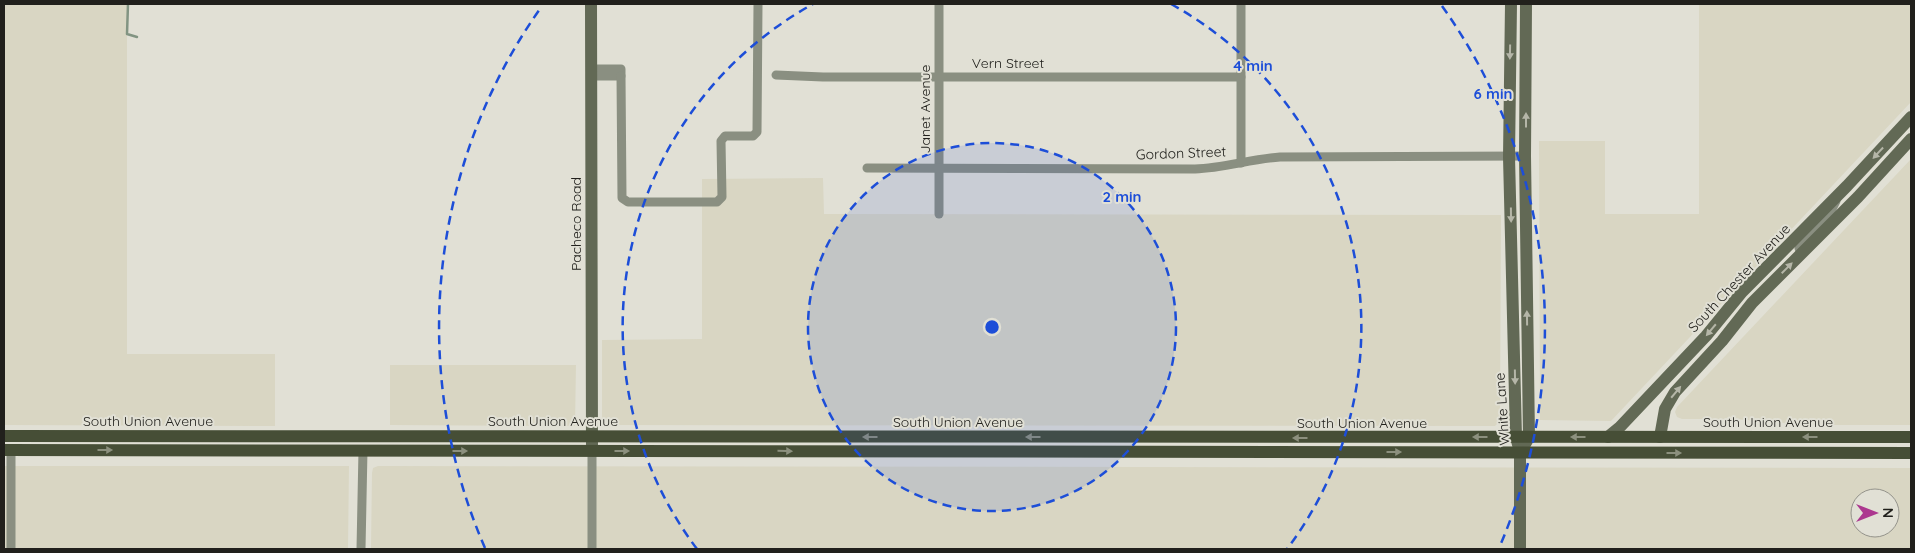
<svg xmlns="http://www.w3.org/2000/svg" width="1915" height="553" viewBox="0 0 1915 553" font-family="Quicksand,sans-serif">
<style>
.built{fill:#d9d6c3;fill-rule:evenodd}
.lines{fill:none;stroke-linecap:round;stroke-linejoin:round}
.stream{stroke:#829482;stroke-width:2.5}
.street{stroke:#8a8f81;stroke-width:9}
.secondary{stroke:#626955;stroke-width:12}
.primary{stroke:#464e36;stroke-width:12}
.oneway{fill:#b5b6a8}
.oneway2{fill:#8c907e}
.ring{fill:none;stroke:#1d4ed8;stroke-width:2.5;stroke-dasharray:9 6}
.labels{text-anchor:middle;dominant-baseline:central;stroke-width:4;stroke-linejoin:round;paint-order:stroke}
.street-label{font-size:14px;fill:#21201c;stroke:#e1e0d5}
.centre{fill:#1d4ed8;stroke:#e1e0d5;stroke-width:2.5}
.ring-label{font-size:15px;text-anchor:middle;font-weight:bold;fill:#1d4ed8;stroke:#e1e0d5;stroke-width:4;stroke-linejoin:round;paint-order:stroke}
</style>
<rect width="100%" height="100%" fill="#e1e0d5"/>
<g class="built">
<path d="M 4,4 L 127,4 L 127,354 L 275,354 L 275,426 L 4,425 Z"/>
<path d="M 1699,4 L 1911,4 L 1911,102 L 1611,421 L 1540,420 L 1539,141 L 1605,141 L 1605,214 L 1699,214 Z"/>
<path d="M 1911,159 L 1911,425 L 1807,425 L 1734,419 L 1682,419 L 1677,417 L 1675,412 L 1677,407 Z"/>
<path d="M 823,178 L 824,214 L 1501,215 L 1500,421 L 1495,426 L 602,425 L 602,340 L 702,339 L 702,179 Z"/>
<path d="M 390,365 L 576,365 L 575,426 L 390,425 Z"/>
<path d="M 4,466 L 349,466 L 348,549 L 4,549 Z"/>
<path d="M 378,466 L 1911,468 L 1911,549 L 371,549 L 372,473 L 373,468 ZM 1860,498 L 1890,498 L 1890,528 L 1860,528 Z"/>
</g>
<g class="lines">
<path class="stream" d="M 128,4 L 127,34 L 137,37"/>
<g class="street">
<path d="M 939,4 L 939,214"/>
<path d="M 591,69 L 621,69 L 621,76 L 591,76"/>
<path d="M 776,75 L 823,77 L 1241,77"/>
<path d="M 621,76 L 622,198 L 628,202 L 717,202 L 722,197 L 721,141 L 725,136 L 753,136 L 757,132 L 758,4"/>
<path d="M 1241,163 L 1241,4"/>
<path d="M 867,168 L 1195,169 C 1224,168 1251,159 1280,157 L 1525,156"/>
<path d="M 1801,254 L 1799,248 L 1800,244 L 1829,215 L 1836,201"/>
<path d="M 592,447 L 592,549"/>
<path d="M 11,450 L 11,549"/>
<path d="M 361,549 L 363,450"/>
</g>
<g class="secondary">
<path d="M 591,4 L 592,445"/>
<path d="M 1511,4 L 1509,157 L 1516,437 L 1520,452 L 1520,549"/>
<path d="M 1608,437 L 1619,428 L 1706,336 L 1742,292 L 1847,186 L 1911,117"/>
<path d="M 1660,437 L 1665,409 L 1675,392 L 1722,341 L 1752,303 L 1858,197 L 1911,139"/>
<path d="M 1524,446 L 1529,437 L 1525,156 L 1526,4"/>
</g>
<g class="primary">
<path d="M 4,436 L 1911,437"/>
<path d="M 4,450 L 1911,453"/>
</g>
</g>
<defs><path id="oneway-solid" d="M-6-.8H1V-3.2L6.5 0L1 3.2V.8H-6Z" transform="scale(1.25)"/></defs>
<g class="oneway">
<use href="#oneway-solid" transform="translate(1510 52) rotate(91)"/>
<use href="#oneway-solid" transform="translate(1526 120) rotate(-90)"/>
<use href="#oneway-solid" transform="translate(1878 153) rotate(133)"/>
<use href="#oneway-solid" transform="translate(1511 215) rotate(89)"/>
<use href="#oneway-solid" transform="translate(1787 268) rotate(-45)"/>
<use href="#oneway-solid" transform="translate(1527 318) rotate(-91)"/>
<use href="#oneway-solid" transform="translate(1711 330) rotate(130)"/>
<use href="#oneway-solid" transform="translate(1515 377) rotate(89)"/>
<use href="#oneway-solid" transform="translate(1676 392) rotate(-50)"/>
</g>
<g class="oneway2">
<use href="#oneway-solid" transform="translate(870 437) rotate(-180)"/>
<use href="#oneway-solid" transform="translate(1033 437) rotate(-180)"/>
<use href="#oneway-solid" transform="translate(1480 437) rotate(180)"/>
<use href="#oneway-solid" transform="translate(1578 437) rotate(-180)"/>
<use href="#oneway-solid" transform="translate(1810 437) rotate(-180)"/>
<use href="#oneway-solid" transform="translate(1300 438) rotate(180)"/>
<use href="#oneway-solid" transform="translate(105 450)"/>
<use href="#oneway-solid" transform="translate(460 451)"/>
<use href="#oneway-solid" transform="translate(622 451)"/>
<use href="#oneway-solid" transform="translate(785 451) rotate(1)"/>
<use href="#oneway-solid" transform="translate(1394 452)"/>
<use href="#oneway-solid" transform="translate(1674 453)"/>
</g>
<circle cx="992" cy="327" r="184" fill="#1d4ed8" fill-opacity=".12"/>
<g class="ring">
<circle cx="992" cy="327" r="184"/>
<path d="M697 549A369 369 0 0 1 813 4M1171 4A369 369 0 0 1 1287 549"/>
<path d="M485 548A553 553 0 0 1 542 6M1442 6A553 553 0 0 1 1499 548"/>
</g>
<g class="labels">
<g class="street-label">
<text x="1008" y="63">Vern Street</text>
<text transform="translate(925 109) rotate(-90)">Janet Avenue</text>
<text transform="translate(1181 153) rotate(-2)">Gordon Street</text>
<text transform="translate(576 224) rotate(-90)">Pacheco Road</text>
<text transform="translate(1739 278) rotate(-47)">South Chester Avenue</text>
<text transform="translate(1502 409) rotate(-94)">White Lane</text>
<text x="148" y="421">South Union Avenue</text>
<text x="553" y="421">South Union Avenue</text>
<text x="958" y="422">South Union Avenue</text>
<text x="1768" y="422">South Union Avenue</text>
<text x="1362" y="423">South Union Avenue</text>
</g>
</g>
<circle cx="992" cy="327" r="8" class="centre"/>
<g class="ring-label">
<text x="1253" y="71">4 min</text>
<text x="1493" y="99">6 min</text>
<text x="1122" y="202">2 min</text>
</g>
<rect width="1915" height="553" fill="none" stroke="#21201c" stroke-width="10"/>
<g transform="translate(1875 513) rotate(90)"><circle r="24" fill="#e1e0d5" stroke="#94938b"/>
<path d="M0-4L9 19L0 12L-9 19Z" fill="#ac378f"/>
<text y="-8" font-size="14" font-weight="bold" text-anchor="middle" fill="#21201c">N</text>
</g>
</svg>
